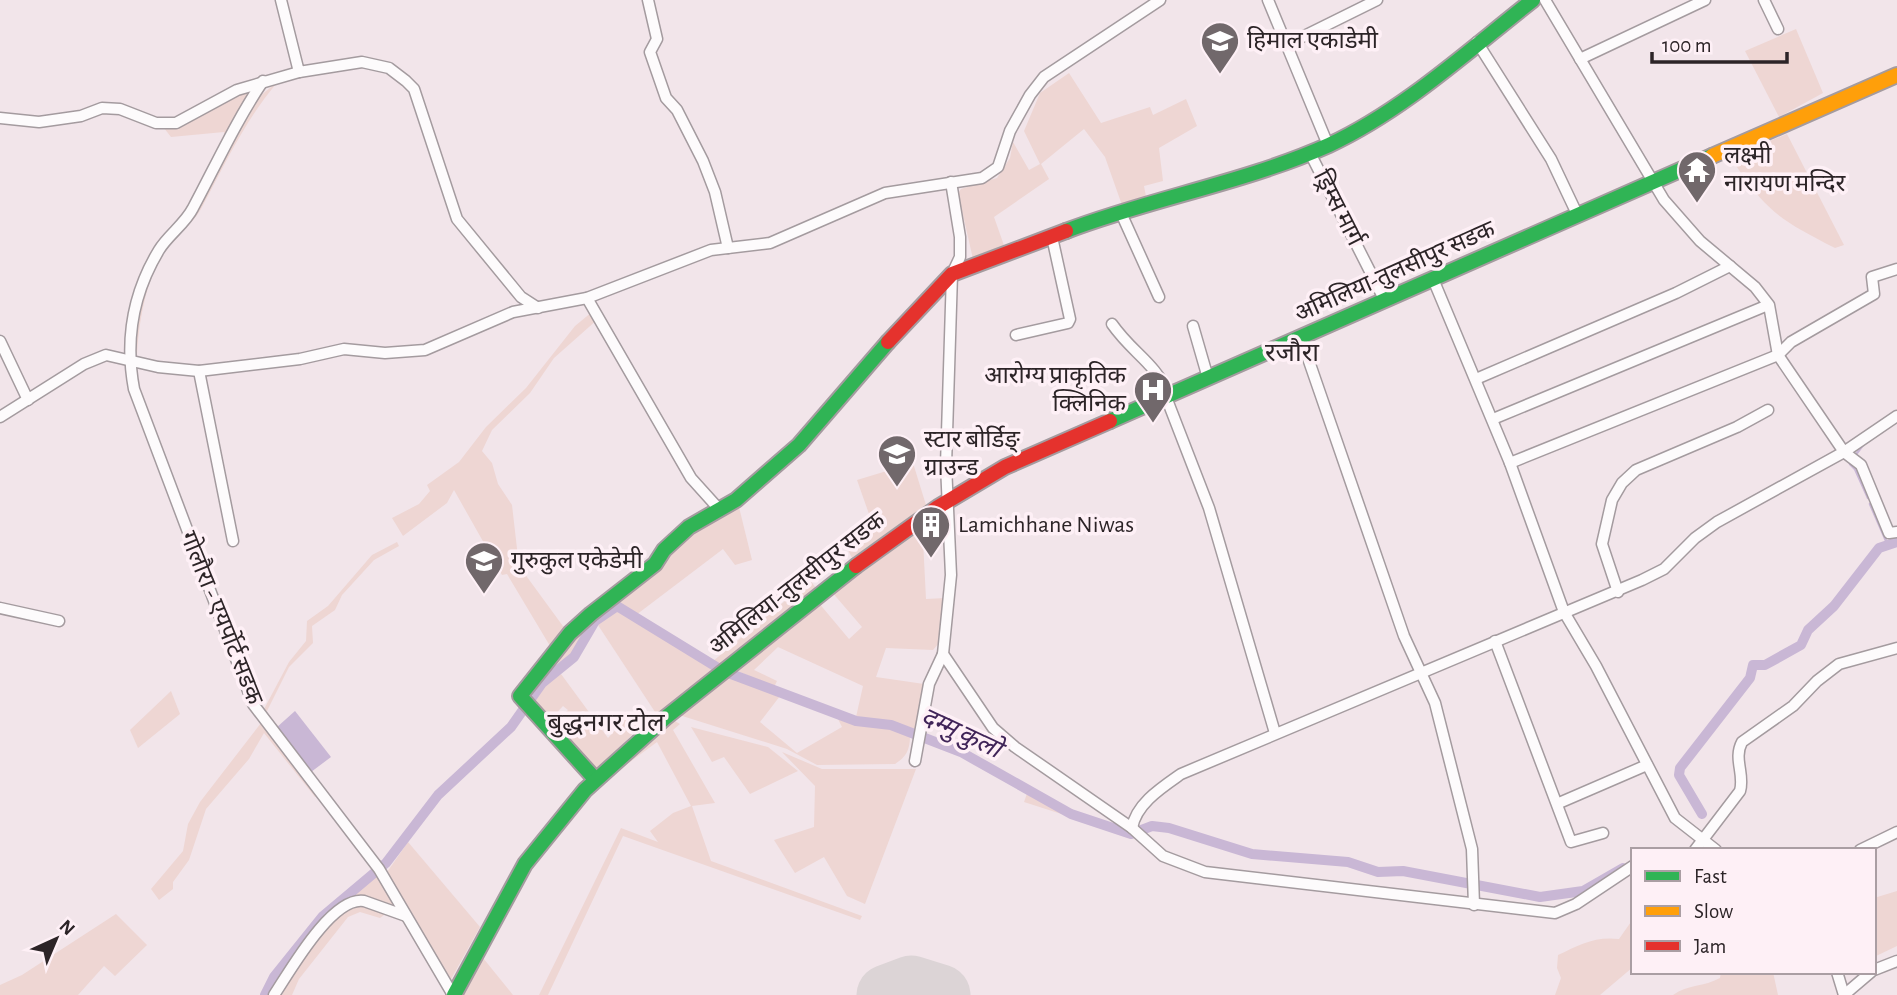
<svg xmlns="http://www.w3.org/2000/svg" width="1897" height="995" viewBox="0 0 1897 995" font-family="'Alegreya Sans','Noto Sans Devanagari',sans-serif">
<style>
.green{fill:#eed6d3}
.water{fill:#c9b7d5}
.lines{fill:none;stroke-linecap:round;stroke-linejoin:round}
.stream{stroke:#c9b7d5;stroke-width:2.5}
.canal{stroke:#c9b7d5;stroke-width:10}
.runway{stroke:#dcd4d6;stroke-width:61}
.street-casing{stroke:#a49b9f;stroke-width:13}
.fast-casing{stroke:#a49b9f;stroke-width:18}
.slow-casing{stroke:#a49b9f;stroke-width:18}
.jam-casing{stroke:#a49b9f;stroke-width:18}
.street{stroke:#fdfbfc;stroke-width:10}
.fast{stroke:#30b455;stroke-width:14}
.slow{stroke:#ff9f0a;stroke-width:14}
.jam{stroke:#e5322d;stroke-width:14}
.labels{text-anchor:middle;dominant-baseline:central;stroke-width:7;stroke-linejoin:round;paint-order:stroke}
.poi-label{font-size:24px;fill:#2c2427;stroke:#fef0f6;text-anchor:start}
.street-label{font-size:24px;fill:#2c2427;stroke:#fef0f6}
.neighbourhood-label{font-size:26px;fill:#2c2427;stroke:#fef0f6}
.water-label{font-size:26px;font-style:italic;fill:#402458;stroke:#fef0f6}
</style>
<rect width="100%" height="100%" fill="#f2e5ea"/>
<g class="green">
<path d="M 1796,29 L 1823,93 L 1779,117 L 1745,51 Z"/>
<path d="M 1069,73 L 1101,123 L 1150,107 L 1153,115 L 1186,99 L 1197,126 L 1159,148 L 1163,181 L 1144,186 L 1147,202 L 1123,208 L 1105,157 L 1084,129 L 1041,164 L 1049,179 L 994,217 L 1006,251 L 973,259 L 958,193 L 961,189 L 997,178 L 1010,158 L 1013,142 L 1029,170 L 1040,164 L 1024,131 L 1040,93 Z"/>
<path d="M 276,84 C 244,122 224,166 201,209 C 192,225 176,235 166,250 C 146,277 138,325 137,358 L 134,356 C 135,336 135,316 142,297 C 157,253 187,221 211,182 C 231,150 242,104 276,84 Z"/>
<path d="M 251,90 L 226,140 L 224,132 L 171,137 L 164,128 L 190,120 Z"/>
<path d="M 1787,134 L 1844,245 L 1835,248 C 1777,218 1767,212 1730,157 Z"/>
<path d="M 592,312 L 598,319 L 554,358 L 530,393 L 492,430 L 482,451 L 492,463 L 498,484 L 512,505 L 519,566 L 568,633 L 553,651 L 507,574 L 502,575 L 454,490 L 447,503 L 403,536 L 392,518 L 419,504 L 430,491 L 427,485 L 459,462 L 486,427 L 526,388 L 575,326 Z"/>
<path d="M 913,463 L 926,505 L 853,560 L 847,548 L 875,531 L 857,480 Z"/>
<path d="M 738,503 L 752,560 L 735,565 L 723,549 L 636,615 L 618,604 C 587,619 586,645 563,666 C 550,678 538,685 527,700 L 524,694 L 572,636 L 680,539 Z"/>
<path d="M 922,520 L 926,599 L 945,598 L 939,643 L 933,650 L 886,648 L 876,677 L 924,684 L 917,735 L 887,721 L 856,717 L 863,686 L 778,647 L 754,670 L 777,681 L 774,687 L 733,669 L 818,602 L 849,639 L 862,627 L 831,591 Z"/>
<path d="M 397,542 L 399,546 L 374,560 L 342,595 L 335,610 L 312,626 L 313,643 L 289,667 L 264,717 L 263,711 L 289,662 L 306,641 L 307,621 L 328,606 L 372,555 Z"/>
<path d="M 804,572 L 816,588 L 720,667 L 712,662 L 798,590 L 792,579 Z"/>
<path d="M 617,608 L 715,669 L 657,715 L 596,622 Z"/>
<path d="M 561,674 L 608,738 L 629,715 L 639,728 L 595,771 L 552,727 L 568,710 L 563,706 L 547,723 L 529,702 L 543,685 Z"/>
<path d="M 726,675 L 780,696 L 760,722 L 797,753 L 842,727 L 837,717 C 865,731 883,718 910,736 C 910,750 906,757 895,764 L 817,765 L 787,749 L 676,714 Z"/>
<path d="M 171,691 L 180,714 L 138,748 L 130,730 Z"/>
<path d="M 668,717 L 680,724 L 673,730 L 715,803 L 692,806 L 711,861 L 862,916 L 860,920 L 623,836 L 548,995 L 539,995 L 621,828 L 658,842 L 650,831 L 673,813 L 691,806 L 657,742 L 607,779 L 604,775 Z"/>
<path d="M 261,723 L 318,795 L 315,797 L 264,733 L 249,759 L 206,809 L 189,860 L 173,882 L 173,889 L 159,900 L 151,889 L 183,851 L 188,824 L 200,802 Z"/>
<path d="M 691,727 L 768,747 L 798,771 L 750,794 L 724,757 L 712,762 Z"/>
<path d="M 782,752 L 822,769 L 916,769 L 865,904 L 847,896 L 824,857 L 795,873 L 774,840 L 814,827 L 815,786 Z"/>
<path d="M 1029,788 L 1071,815 L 1108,829 L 1024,802 Z"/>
<path d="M 408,842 L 480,927 L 450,981 L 385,875 Z"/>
<path d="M 378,875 L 401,911 L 362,899 L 346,899 Z"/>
<path d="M 1897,891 L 1897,946 L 1874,957 L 1874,898 Z"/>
<path d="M 355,905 L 388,912 L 380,918 L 360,912 L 348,917 L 299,979 L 292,995 L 282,995 C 296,968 327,917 355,905 Z"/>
<path d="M 116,914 L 147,945 L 115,976 L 104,966 L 78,995 L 0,995 L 0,985 L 22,975 Z"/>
<path d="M 1633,919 L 1633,967 L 1600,995 L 1555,995 L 1561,978 L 1557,968 L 1558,955 C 1579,945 1595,936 1619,939 Z"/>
<path d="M 479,953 L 513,995 L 459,995 Z"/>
<path d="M 1721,972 L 1773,972 L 1778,995 L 1673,995 C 1688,984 1704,987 1720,978 Z"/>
</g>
<path class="water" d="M 295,711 L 331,757 L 311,772 L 276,728 Z"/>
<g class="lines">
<g class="stream">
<path d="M 1857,453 L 1863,445"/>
<path d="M 1850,464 L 1855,469 L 1868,498"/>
<path d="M 1870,504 L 1887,543"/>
</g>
<g class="canal">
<path d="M 1702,814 L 1679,775 L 1680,768 L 1750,678 L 1753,665 L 1765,665 L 1801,645 L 1808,630 L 1834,606 L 1879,548 L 1897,542"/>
<path d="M 265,995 L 274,977 L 323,916 L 386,863 L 438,795 L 511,727 L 542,683 L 574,657 L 595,621 L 617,606 L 723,671 L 856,721 L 891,725 L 961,752 L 1071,814 L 1131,834 L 1152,826 L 1169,828 L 1252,854 L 1348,862 L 1378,872 L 1403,871 L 1540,897 L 1583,891 L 1623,868"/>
</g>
<path class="runway" d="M 887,995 L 911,986 L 940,995"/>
<g class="street-casing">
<g id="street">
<path d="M 281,0 L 299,72 L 362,62 L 389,68 L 406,81 L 414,89 L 457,219 L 521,297 L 538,308"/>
<path d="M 648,0 L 657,39 L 650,52 L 666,98 L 677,110 L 703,161 L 715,192 L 728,248"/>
<path d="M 1268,0 L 1328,145"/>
<path d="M 1545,0 L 1664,200 L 1700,241 L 1755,287 L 1769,305 L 1778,355 L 1844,452 L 1861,465 L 1889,533 L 1897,532"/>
<path d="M 1764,0 L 1778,29"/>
<path d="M 1477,42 L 1551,159 L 1578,216"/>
<path d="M 1286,45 L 1377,0"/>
<path d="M 1580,59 L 1705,0"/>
<path d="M 263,81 C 236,121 216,165 193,208 C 185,224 168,235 159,250 C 133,293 125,341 134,389 L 253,704 L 379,869 L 453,995"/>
<path d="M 0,118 L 39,122 L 81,116 L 102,108 L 120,109 L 156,123 L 176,123 L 237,90 L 299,72"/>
<path d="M 1310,153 L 1385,301"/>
<path d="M 951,182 L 960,237 L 960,257 L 952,274 L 946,465 L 951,575 L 943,654 L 993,728 L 1015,747 L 1132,828 L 1163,856 L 1205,872 L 1555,913 L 1576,904 L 1633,866"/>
<path d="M 1121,213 L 1159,297"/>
<path d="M 1433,279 L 1510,463 L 1564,612 L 1596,666 L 1675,818 L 1716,850"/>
<path d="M 587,298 L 691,478 L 719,509"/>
<path d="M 1112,324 C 1133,354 1154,361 1169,395"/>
<path d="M 1193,326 L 1208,378"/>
<path d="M 1016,335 L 1068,323 L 1070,319 L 1052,237"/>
<path d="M 1301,338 L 1404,636 L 1435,703 L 1472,849 L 1474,905"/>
<path d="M 0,341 L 28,400"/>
<path d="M 199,371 L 233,541"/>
<path d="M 1476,379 L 1676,293 L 1730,266"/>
<path d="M 1166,397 L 1209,508 L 1275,733"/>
<path d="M 0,417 L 84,364 L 106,355 L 158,367 L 199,371 L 300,359 L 344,349 L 385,353 L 425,350 L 513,312 L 587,298 L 711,250 L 770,243 L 885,193 L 982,178 L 998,167 L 1010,131 L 1030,95 L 1044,77 L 1160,0"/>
<path d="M 1493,419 L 1768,305"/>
<path d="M 1510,463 L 1778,355 L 1791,342 L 1874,294 L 1872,277 L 1897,269"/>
<path d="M 1618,592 L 1602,544 L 1612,500 L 1622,483 L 1636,470 L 1737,427 L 1768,410"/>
<path d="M 0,608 L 59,621"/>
<path d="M 1495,641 L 1571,842 L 1603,833"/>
<path d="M 915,761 L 929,684 L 943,654"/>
<path d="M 1559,803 L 1647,765"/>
<path d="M 1132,828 C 1136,804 1161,788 1181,774 L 1642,580 L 1664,569 L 1695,538 L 1717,522 L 1844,452 L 1897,416"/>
<path d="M 1695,850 L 1740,791 C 1745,774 1733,759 1742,742 L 1793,706 L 1817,681 L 1839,664 L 1897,648"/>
<path d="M 1860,850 L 1897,832"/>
<path d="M 1874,970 L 1897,961"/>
<path d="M 1837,972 L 1844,995"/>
<path d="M 274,995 C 290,971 332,896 364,901 L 406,916"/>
<path d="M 1844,995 L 1871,972"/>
</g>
</g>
<g class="fast-casing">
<g id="fast">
<path d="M 1066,231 C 1152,198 1244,183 1329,145 C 1404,110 1469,50 1533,0"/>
<path d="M 1110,421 L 1712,156"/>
<path d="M 595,779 L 520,696 L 570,633 L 591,614 L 655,564 L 664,550 L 689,527 L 736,500 L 799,445 L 888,342"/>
<path d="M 454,995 L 525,864 L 585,790 L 665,718 L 856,566"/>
</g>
</g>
<g class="slow-casing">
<path id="slow" d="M 1712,156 L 1897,75"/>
</g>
<g class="jam-casing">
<g id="jam">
<path d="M 888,342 L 952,274 L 1066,231"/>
<path d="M 856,566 L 938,507 L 1005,467 L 1110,421"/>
</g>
</g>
<use href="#street" class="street"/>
<use href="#fast" class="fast"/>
<use href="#slow" class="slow"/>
<use href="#jam" class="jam"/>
</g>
<defs>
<g id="school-pin" transform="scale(2.0125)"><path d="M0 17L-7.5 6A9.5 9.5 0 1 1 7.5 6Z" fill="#71686b" stroke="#fef0f6"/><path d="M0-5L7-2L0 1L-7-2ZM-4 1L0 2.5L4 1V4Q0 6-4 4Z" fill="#fff"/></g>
<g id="temple-pin" transform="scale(2.0125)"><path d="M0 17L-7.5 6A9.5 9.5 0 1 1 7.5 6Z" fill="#71686b" stroke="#fef0f6"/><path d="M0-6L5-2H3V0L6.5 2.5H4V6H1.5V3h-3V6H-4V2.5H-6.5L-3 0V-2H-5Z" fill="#fff"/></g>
<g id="hospital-pin" transform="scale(2.0125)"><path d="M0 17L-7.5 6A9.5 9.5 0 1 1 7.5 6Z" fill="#71686b" stroke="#fef0f6"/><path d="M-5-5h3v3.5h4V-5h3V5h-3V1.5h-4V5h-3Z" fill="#fff"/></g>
<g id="university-pin" transform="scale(2.0125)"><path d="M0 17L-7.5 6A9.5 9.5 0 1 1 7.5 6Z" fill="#71686b" stroke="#fef0f6"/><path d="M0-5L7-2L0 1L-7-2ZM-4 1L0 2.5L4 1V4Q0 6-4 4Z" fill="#fff"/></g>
<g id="building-pin" transform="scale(2.0125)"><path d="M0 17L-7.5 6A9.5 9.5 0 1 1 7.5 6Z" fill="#71686b" stroke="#fef0f6"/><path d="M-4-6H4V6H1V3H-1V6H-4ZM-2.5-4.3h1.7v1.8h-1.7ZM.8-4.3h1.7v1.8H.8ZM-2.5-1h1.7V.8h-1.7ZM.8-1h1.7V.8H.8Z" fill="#fff"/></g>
</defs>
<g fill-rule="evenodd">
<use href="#school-pin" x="1220" y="41"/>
<use href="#temple-pin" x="1697" y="170"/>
<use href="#hospital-pin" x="1153" y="390"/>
<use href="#university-pin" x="897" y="454"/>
<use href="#building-pin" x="931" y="525"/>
<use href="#school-pin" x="484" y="561"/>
</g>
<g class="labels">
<g class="poi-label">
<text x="1247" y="41">हिमाल एकाडेमी</text>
<text x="1724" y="156">लक्ष्मी<tspan x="1724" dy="28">नारायण मन्दिर</tspan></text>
<text x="1126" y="376" text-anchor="end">आरोग्य प्राकृतिक<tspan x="1126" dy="28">क्लिनिक</tspan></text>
<text x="924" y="440">स्टार बोर्डिङ्<tspan x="924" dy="28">ग्राउन्ड</tspan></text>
<text x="958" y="525">Lamichhane Niwas</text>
<text x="511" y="561">गुरुकुल एकेडेमी</text>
</g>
<g class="street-label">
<text transform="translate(1338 208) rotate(63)">ड्रिम्स मार्ग</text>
<text transform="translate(1395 272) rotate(-24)">अमिलिया-तुलसीपुर सडक</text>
<text transform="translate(797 584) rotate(-38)">अमिलिया-तुलसीपुर सडक</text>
<text transform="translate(221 618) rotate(68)">गोलौरा - एयर्पोर्ट सडक</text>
</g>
<g class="neighbourhood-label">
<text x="1292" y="353">रजौरा</text>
<text x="606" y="723">बुद्धनगर टोल</text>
</g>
<g class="water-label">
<text transform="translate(961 733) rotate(25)">दम्मु कुलो</text>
</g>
</g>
<rect x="1631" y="848" width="245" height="126" fill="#fef0f6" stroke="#aa9ea3" stroke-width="2"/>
<rect x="1645" y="871" width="35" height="10" fill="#30b455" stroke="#aa9ea3" stroke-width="2"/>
<text x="1694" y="883" font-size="21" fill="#2c2427">Fast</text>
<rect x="1645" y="906" width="35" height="10" fill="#ff9f0a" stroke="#aa9ea3" stroke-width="2"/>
<text x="1694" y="918" font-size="21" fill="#2c2427">Slow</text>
<rect x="1645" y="941" width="35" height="10" fill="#e5322d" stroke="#aa9ea3" stroke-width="2"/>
<text x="1694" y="953" font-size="21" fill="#2c2427">Jam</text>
<g transform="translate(56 939) rotate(44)" stroke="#fef0f6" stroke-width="5" paint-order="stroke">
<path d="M0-5L12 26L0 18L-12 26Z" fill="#2c2427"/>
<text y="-10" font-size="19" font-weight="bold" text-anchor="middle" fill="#2c2427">N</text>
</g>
<path d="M1652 52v10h135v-10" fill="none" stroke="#2c2427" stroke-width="3.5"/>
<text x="1662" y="52" font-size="21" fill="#2c2427" stroke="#fef0f6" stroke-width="5" paint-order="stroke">100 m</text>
</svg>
